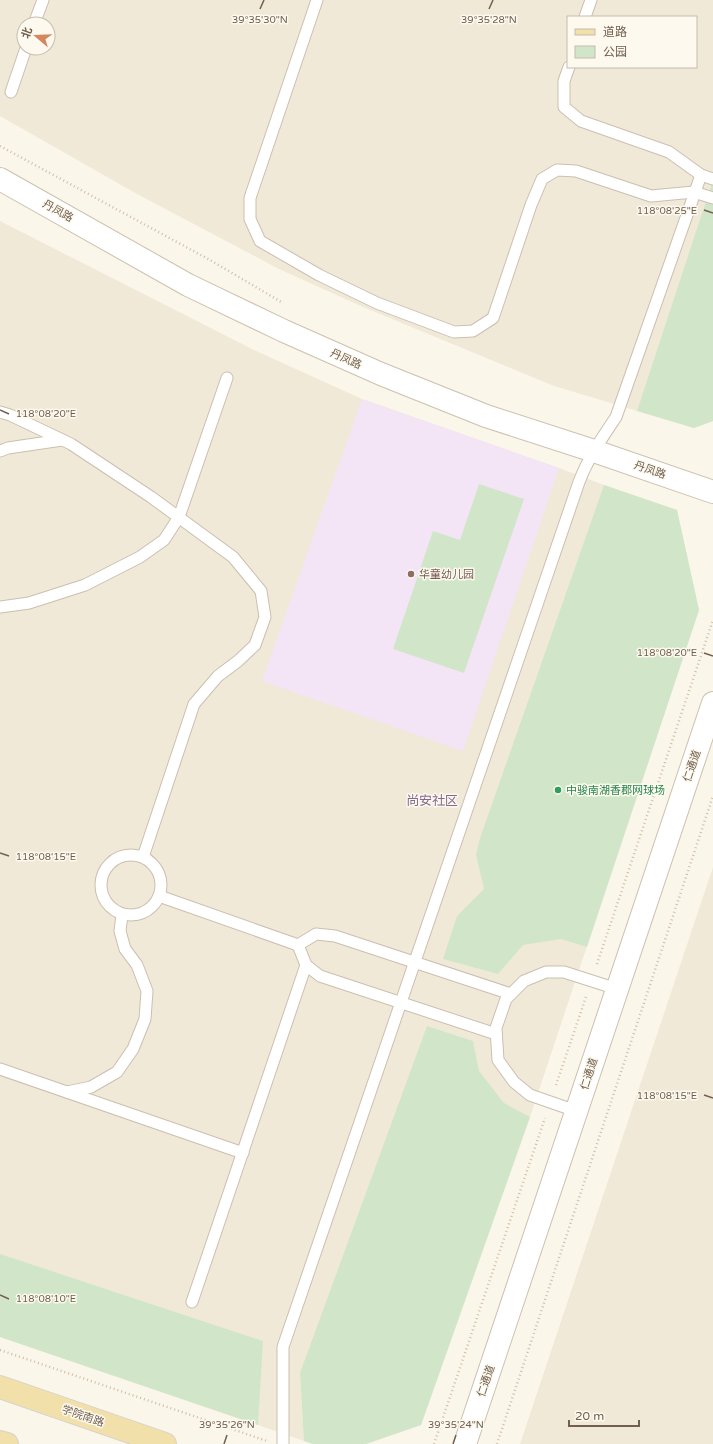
<svg xmlns="http://www.w3.org/2000/svg" width="713" height="1444" viewBox="0 0 713 1444" font-family="'Varela Round','Noto Sans SC',sans-serif">
<style>
.residential{fill:#f1e9d8;fill-rule:evenodd}
.education{fill:#f3e5f6}
.green{fill:#d1e6c9}
.lines{fill:none;stroke-linecap:round;stroke-linejoin:round}
.lane-casing{stroke:#cbbfb0;stroke-width:13}
.secondary-casing{stroke:#cdc0ae;stroke-width:24}
.primary-casing{stroke:#d7d2ce;stroke-width:24}
.path{stroke:#d1bda7;stroke-width:2.5;stroke-dasharray:1 3;stroke-linecap:butt}
.lane{stroke:#fff;stroke-width:11}
.secondary{stroke:#fff;stroke-width:22}
.primary{stroke:#f1e0a9;stroke-width:22}
.ticks{fill:none;stroke:#716050;stroke-width:1.5}
.education-dot{fill:#8d6e63;stroke:#fdf9ef;stroke-width:1.5}
.leisure-dot{fill:#2e9e5b;stroke:#fdf9ef;stroke-width:1.5}
.labels{text-anchor:middle;dominant-baseline:central;stroke-width:3;stroke-linejoin:round;paint-order:stroke}
.street-label{font-size:11px;fill:#716050;stroke:#fdf9ef}
.education-label{font-size:11px;fill:#785e54;stroke:#fdf9ef;text-anchor:start}
.leisure-label{font-size:11px;fill:#27864d;stroke:#fdf9ef;text-anchor:start}
.quarter-label{font-size:13px;fill:#86678d;stroke:#fdf9ef}
.ticks-label{font-size:10px;text-anchor:middle;fill:#716050;stroke:#fdf9ef;stroke-width:3;stroke-linejoin:round;paint-order:stroke}
</style>
<rect width="100%" height="100%" fill="#faf6e9"/>
<g class="residential">
<path d="M 0,0 L 713,0 L 713,421 L 694,428 L 554,386 L 363,307 L 279,269 L 137,194 L 0,116 ZM 568,17 L 696,17 L 696,67 L 568,67 ZM 24,24 L 48,24 L 48,48 L 24,48 Z"/>
<path d="M 0,221 L 254,350 L 362,399 L 559,468 L 604,485 L 677,510 L 699,610 L 530,1117 L 421,1425 L 366,1444 L 313,1444 L 0,1337 Z"/>
<path d="M 713,867 L 713,1444 L 520,1444 Z"/>
</g>
<path class="education" d="M 362,399 L 559,468 L 463,751 L 262,681 Z"/>
<g class="green">
<path d="M 713,180 L 713,421 L 694,428 L 637,411 Z"/>
<path d="M 479,484 L 524,499 L 464,673 L 393,649 L 433,531 L 460,540 Z"/>
<path d="M 604,485 L 677,510 L 699,610 L 587,947 L 561,939 L 523,945 L 498,974 L 443,959 L 457,916 L 484,889 L 476,855 L 480,838 Z"/>
<path d="M 427,1026 L 473,1041 L 479,1071 L 504,1103 L 530,1117 L 421,1425 L 366,1444 L 313,1444 L 304,1441 L 300,1373 Z"/>
<path d="M 0,1254 L 263,1341 L 258,1425 L 0,1337 Z"/>
</g>
<g class="lines">
<g class="lane-casing">
<g id="lane">
<path d="M 317,0 L 250,198 L 250,219 L 260,241 L 319,275 L 377,303 L 454,332 L 473,331 L 493,318 L 531,205 L 542,179 L 557,170 L 576,171 L 651,196 L 694,192 L 713,198"/>
<path d="M 585,17 L 591,0"/>
<path d="M 34,24 L 43,0"/>
<path d="M 569,67 L 564,81 L 564,107 L 581,121 L 669,152 L 701,175 L 713,179"/>
<path d="M 11,92 L 26,48"/>
<path d="M 0,412 L 10,415 L 71,444 L 151,497 L 233,557 L 261,591 L 265,617 L 255,645 L 238,661 L 218,676 L 194,704 L 143,857"/>
<path d="M 0,451 L 8,448 L 62,440"/>
<path d="M 0,607 L 29,603 L 85,585 L 140,557 L 164,540 L 179,517 L 227,378"/>
<circle cx="131" cy="885" r="30"/>
<path d="M 159,896 L 298,945"/>
<path d="M 496,1034 L 320,976 L 306,965 L 298,945 L 316,934 L 335,936 L 511,994"/>
<path d="M 0,1069 L 243,1153"/>
<path d="M 67,1092 L 91,1087 L 117,1072 L 133,1049 L 145,1019 L 147,991 L 137,965 L 125,949 L 120,931 L 122,915"/>
<path d="M 576,1111 L 530,1095 L 514,1082 L 498,1060 L 496,1028 L 506,999 L 524,981 L 546,972 L 564,972 L 617,989"/>
<path d="M 192,1302 L 306,965"/>
<path d="M 283,1444 L 283,1347 L 579,482 C 588,458 602,438 616,417 L 701,175"/>
</g>
</g>
<g class="secondary-casing">
<g id="secondary">
<path d="M 0,179 L 188,285 L 284,331 L 381,374 L 486,416 L 594,451 L 713,492"/>
<path d="M 465,1444 L 713,703"/>
</g>
</g>
<g class="primary-casing">
<g id="primary">
<path d="M 0,1387 L 165,1444"/>
<path d="M 0,1442 L 7,1444"/>
</g>
</g>
<g class="path">
<path d="M 0,146 L 210,260 L 283,303"/>
<path d="M 597,964 L 713,620"/>
<path d="M 556,1085 L 586,997"/>
<path d="M 0,1350 L 267,1441"/>
<path d="M 434,1444 L 545,1118"/>
<path d="M 497,1444 L 713,796"/>
</g>
<use href="#lane" class="lane"/>
<use href="#secondary" class="secondary"/>
<use href="#primary" class="primary"/>
</g>
<path class="ticks" d="M 260,9 L 264,0M 489,9 L 493,0M 704,210 L 713,213M 0,410 L 9,414M 704,653 L 713,656M 0,853 L 9,856M 704,1095 L 713,1098M 0,1295 L 9,1299M 224,1444 L 227,1435M 453,1444 L 456,1435"/>
<circle class="education-dot" cx="411" cy="574" r="4"/>
<circle class="leisure-dot" cx="558" cy="790" r="4"/>
<g class="labels">
<g class="street-label">
<text transform="translate(58 211) rotate(29)">丹凤路</text>
<text transform="translate(346 359) rotate(24)">丹凤路</text>
<text transform="translate(650 470) rotate(19)">丹凤路</text>
<text transform="translate(692 766) rotate(-71)">仁通道</text>
<text transform="translate(589 1074) rotate(-72)">仁通道</text>
<text transform="translate(486 1381) rotate(-71)">仁通道</text>
<text transform="translate(83 1416) rotate(19)">学院南路</text>
</g>
<g class="education-label">
<text x="419" y="574">华童幼儿园</text>
</g>
<g class="leisure-label">
<text x="566" y="790">中骏南湖香郡网球场</text>
</g>
<g class="quarter-label">
<text x="432" y="801">尚安社区</text>
</g>
</g>
<g class="ticks-label">
<text x="260" y="23">39°35'30"N</text>
<text x="489" y="23">39°35'28"N</text>
<text x="667" y="214">118°08'25"E</text>
<text x="46" y="417">118°08'20"E</text>
<text x="667" y="656">118°08'20"E</text>
<text x="46" y="860">118°08'15"E</text>
<text x="667" y="1099">118°08'15"E</text>
<text x="46" y="1302">118°08'10"E</text>
<text x="227" y="1428">39°35'26"N</text>
<text x="456" y="1428">39°35'24"N</text>
</g>
<rect x="567" y="16" width="130" height="52" fill="#fdf9ef" stroke="#c5bcaf"/>
<rect x="575" y="29" width="20" height="6" fill="#f1e0a9" stroke="#c5bcaf"/>
<text x="603" y="36" font-size="12" fill="#716050">道路</text>
<rect x="575" y="46" width="20" height="12" fill="#d1e6c9" stroke="#c5bcaf"/>
<text x="603" y="56" font-size="12" fill="#716050">公园</text>
<g transform="translate(36 36) rotate(289)"><circle r="19" fill="#fdf9ef" stroke="#c5bcaf"/>
<path d="M0-3L7 15L0 10L-7 15Z" fill="#d5885d"/>
<text y="-6" font-size="11" font-weight="bold" text-anchor="middle" fill="#716050">北</text>
</g>
<path d="M569 1420v6h70v-6" fill="none" stroke="#716050" stroke-width="2"/>
<text x="575" y="1420" font-size="12" fill="#716050" stroke="#fdf9ef" stroke-width="3" paint-order="stroke">20 m</text>
</svg>
